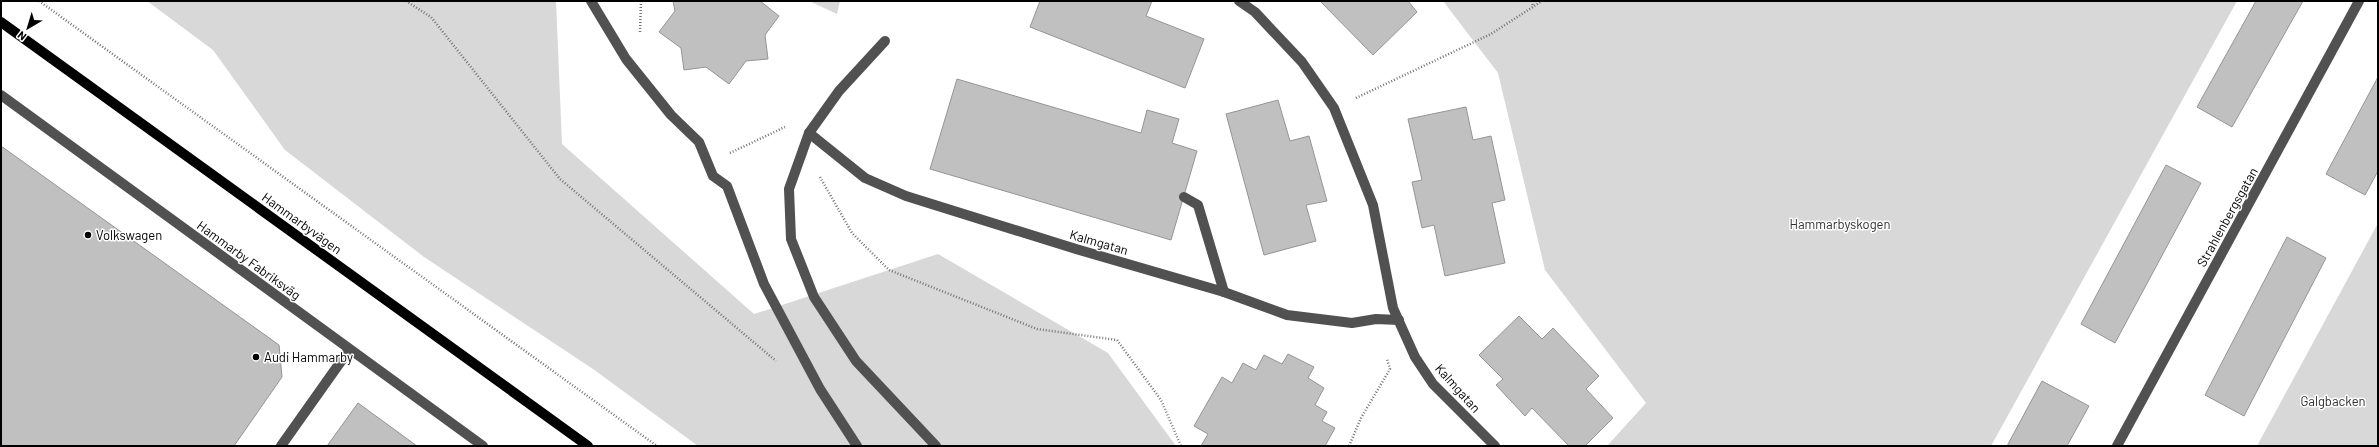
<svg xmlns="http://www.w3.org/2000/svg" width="2379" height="447" viewBox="0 0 2379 447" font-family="Barlow,sans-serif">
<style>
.green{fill:#d8d8d8}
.building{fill:#c0c0c0;stroke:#959595}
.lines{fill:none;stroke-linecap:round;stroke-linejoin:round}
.path{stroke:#737373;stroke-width:2.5;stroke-dasharray:1 2;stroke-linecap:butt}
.minor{stroke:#515151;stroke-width:10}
.major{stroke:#000;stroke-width:10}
.poi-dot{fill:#000;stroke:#fff;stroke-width:1.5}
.labels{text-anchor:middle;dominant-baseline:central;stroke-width:3;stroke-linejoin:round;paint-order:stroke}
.street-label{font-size:13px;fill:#000;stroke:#fff}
.park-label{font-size:13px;fill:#2f2f2f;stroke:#fff}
.poi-label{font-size:13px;fill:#000;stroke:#fff;text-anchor:start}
</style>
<rect width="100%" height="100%" fill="#fff"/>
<g class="green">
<path d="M 147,1 L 556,1 L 562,144 L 754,314 L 938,254 L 1108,353 L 1176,446 L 698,446 L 593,369 L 424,257 L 285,150 L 213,50 Z"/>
<path d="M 809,1 L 840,1 L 837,14 Z"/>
<path d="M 1443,1 L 2237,1 L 1991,446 L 1607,446 L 1646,403 L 1545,270 L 1498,73 Z"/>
<path d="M 2378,223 L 2378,446 L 2257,446 L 2258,444 Z"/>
</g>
<g class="building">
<path d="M 673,1 L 760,1 L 779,16 L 765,35 L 768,59 L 746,61 L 729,84 L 706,67 L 684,70 L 681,48 L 659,32 L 675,11 Z"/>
<path d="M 1040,1 L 1152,1 L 1146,16 L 1204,39 L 1185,88 L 1030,27 Z"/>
<path d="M 1320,1 L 1408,1 L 1417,12 L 1373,55 Z"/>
<path d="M 2256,1 L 2303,1 L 2232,127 L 2197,107 Z"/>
<path d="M 2378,77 L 2378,171 L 2365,195 L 2326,174 Z"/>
<path d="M 957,79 L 1141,133 L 1147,110 L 1179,119 L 1172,143 L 1197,151 L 1171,240 L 930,169 Z"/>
<path d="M 1278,100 L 1290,141 L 1309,136 L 1327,201 L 1306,205 L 1316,241 L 1264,255 L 1226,114 Z"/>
<path d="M 1466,107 L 1473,140 L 1491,136 L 1505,200 L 1492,203 L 1505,263 L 1445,276 L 1434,225 L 1422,228 L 1412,182 L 1422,180 L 1408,119 Z"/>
<path d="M 1,146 L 279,345 L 282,377 L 234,446 L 1,446 Z"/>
<path d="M 2166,165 L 2201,183 L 2115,343 L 2081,324 Z"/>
<path d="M 2287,237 L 2326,258 L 2244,416 L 2205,395 Z"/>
<path d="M 1519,316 L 1542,339 L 1553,328 L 1599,376 L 1586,389 L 1613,418 L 1585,446 L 1569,446 L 1532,408 L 1525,416 L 1496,385 L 1503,379 L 1479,355 Z"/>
<path d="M 1288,354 L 1314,367 L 1308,378 L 1324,388 L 1315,405 L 1327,412 L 1322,421 L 1335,428 L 1325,446 L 1201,446 L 1208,434 L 1194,426 L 1222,377 L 1232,383 L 1243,363 L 1256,370 L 1264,355 L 1282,364 Z"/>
<path d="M 2042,381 L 2089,406 L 2067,446 L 2007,446 Z"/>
<path d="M 358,403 L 417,446 L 327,446 Z"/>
</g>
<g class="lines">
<g class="path">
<path d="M 39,1 L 657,446"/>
<path d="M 406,1 L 431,17 L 560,179 L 776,361"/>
<path d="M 1532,1 L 1533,7"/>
<path d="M 640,32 L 641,1"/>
<path d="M 1356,98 L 1491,34 L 1542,1"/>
<path d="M 730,153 L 785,127"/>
<path d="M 820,177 L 852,233 L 889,270 L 1037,329 L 1117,340 L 1161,400 L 1181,446"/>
<path d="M 1349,446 L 1361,418 L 1390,369 L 1387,359"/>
</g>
<g class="minor">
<path d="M 591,1 L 626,59 L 671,115 L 699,142 L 713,176 L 727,186 L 764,284 L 820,389 L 857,446"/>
<path d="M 1239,1 L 1255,12 L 1302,62 L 1334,108 L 1373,205 L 1393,308 L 1415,357 L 1433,384 L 1495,446"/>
<path d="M 885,41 L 839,91 L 809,133 L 789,189 L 791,239 L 814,297 L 856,361 L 936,446"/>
<path d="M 1,95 L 483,446"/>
<path d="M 809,133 L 865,178 L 906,196 L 1076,249 L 1224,292 L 1287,315 L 1352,323 L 1376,319 L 1399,320"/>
<path d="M 1184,197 L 1198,205 L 1224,292"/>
<path d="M 281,446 L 349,350"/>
<path d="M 2117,446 L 2359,1"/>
</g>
<path class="major" d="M 1,22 L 588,446"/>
</g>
<g class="poi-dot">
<circle cx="88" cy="235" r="4"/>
<circle cx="256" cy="357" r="4"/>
</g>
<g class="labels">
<g class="street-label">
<text transform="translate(2227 217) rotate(-61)">Strahlenbergsgatan</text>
<text transform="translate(302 223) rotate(36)">Hammarbyvägen</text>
<text transform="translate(1099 242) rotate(16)">Kalmgatan</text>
<text transform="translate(249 260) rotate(36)">Hammarby Fabriksväg</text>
<text transform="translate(1458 388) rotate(48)">Kalmgatan</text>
</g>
<g class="park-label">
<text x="1840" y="224">Hammarbyskogen</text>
<text x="2333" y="401">Galgbacken</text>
</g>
<g class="poi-label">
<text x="96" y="235">Volkswagen</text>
<text x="264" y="357">Audi Hammarby</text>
</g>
</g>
<rect width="2379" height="447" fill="none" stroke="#000000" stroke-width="4"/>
<g transform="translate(28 28) rotate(218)" stroke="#ffffff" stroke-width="3" paint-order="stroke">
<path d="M0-3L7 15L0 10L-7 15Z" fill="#000000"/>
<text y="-6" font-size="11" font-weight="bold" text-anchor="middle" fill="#000000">N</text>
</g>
</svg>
